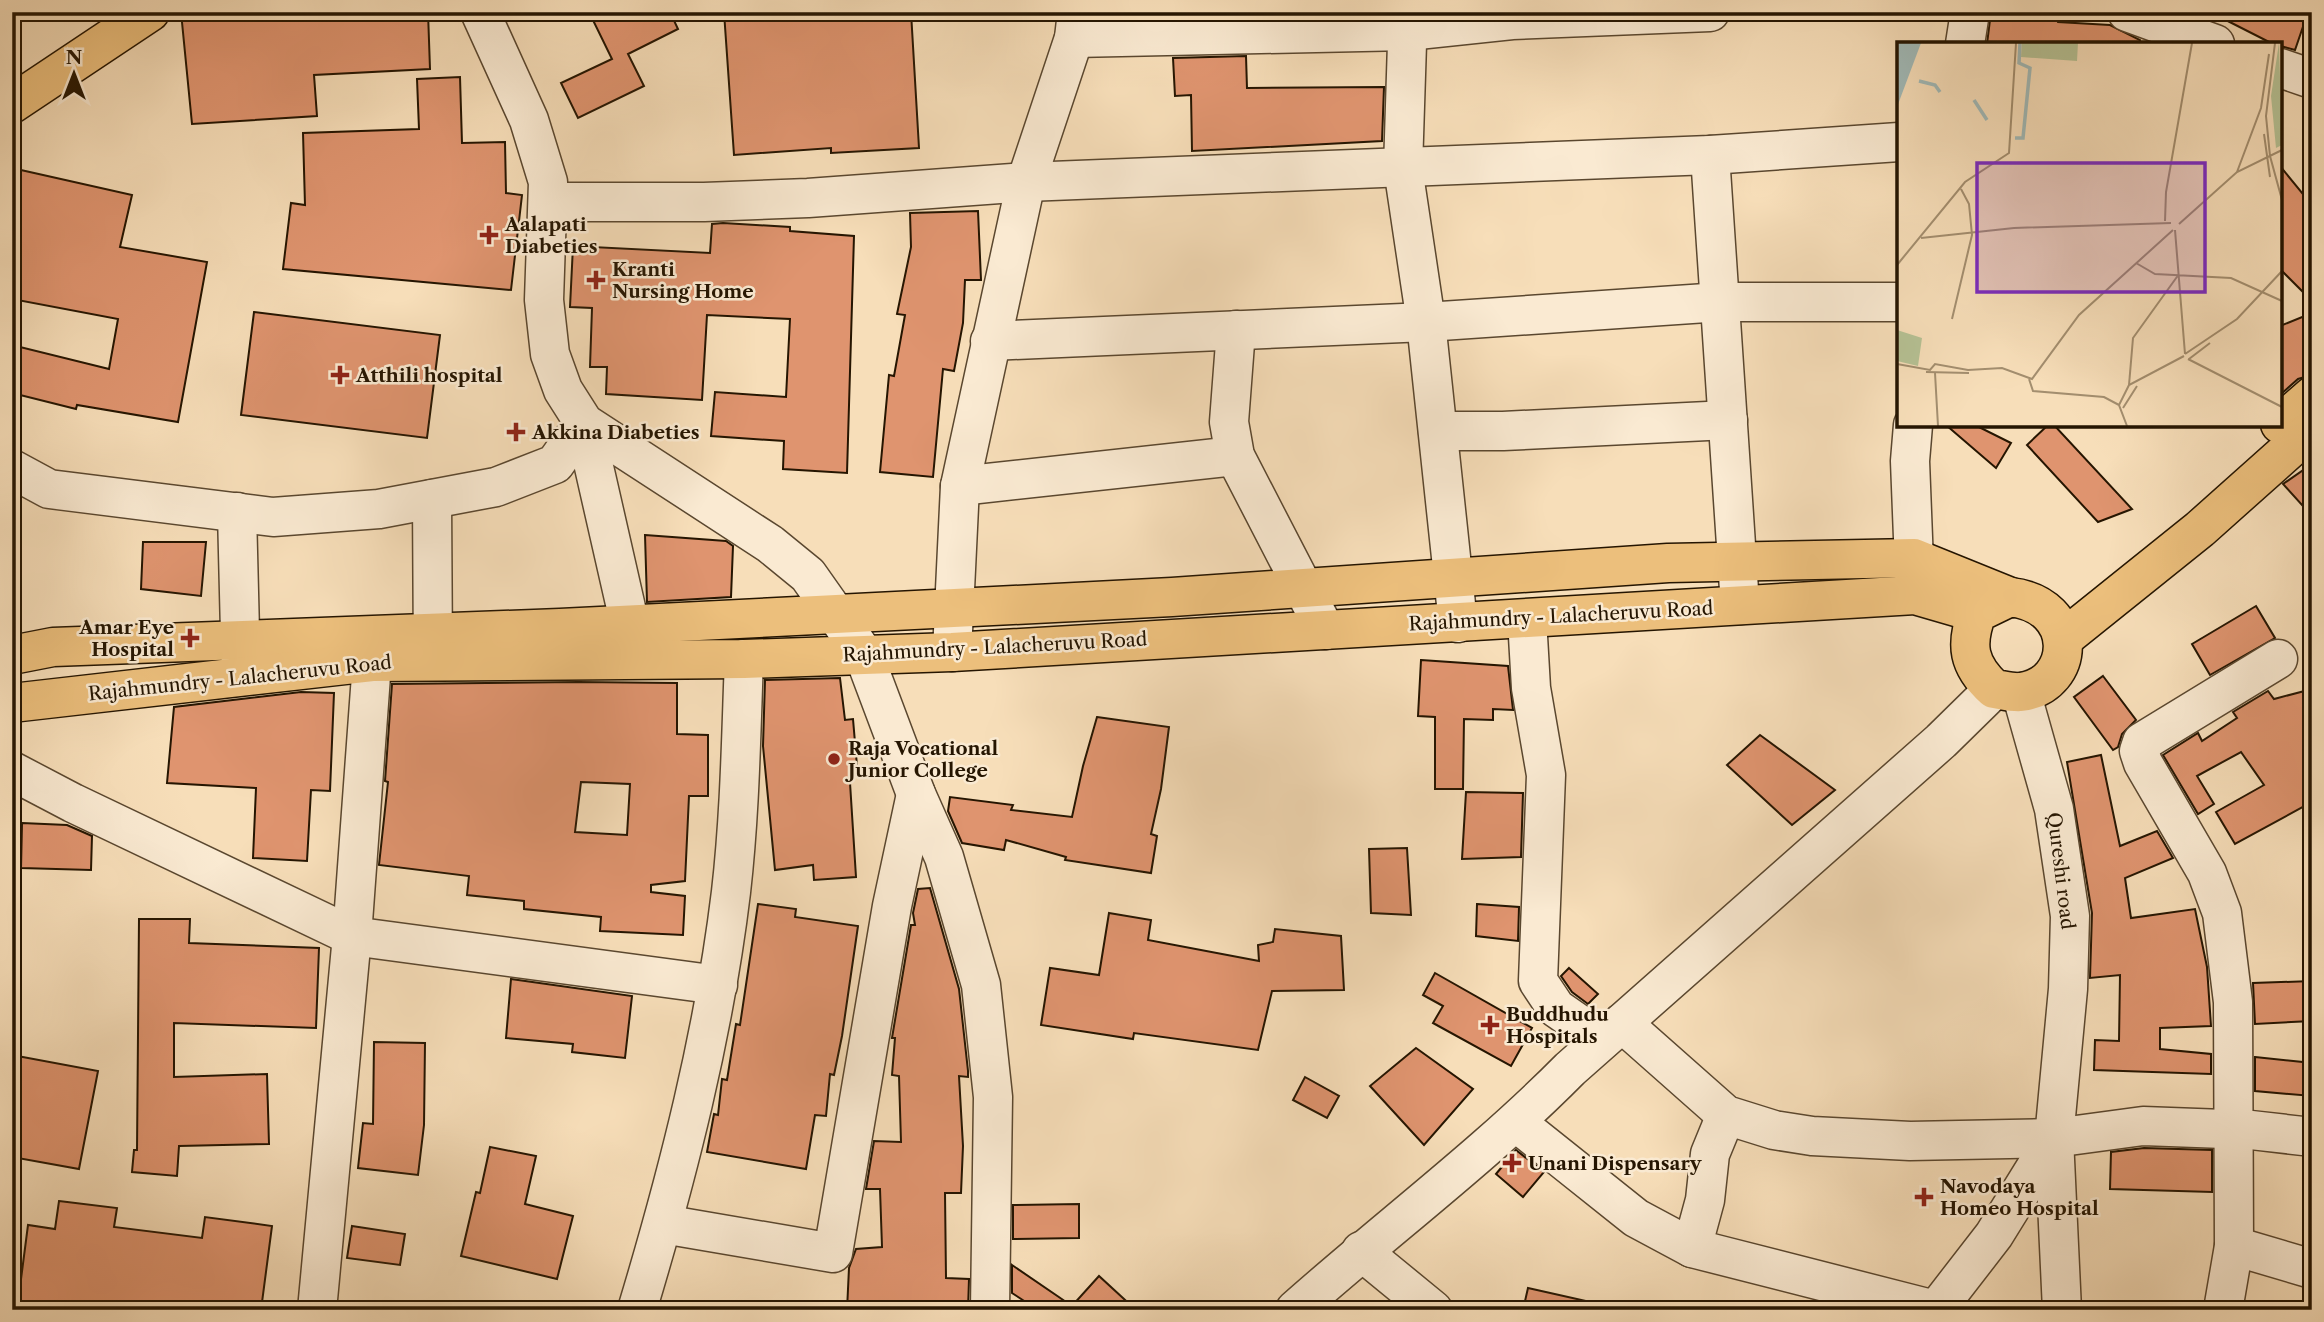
<svg xmlns="http://www.w3.org/2000/svg" width="2324" height="1322" viewBox="0 0 2324 1322" font-family="'Libre Caslon Text',serif">
<style>
.building{fill:#df946f;stroke:#251501;stroke-width:2;fill-rule:evenodd}
.lines{fill:none;stroke-linecap:round;stroke-linejoin:round}
.minor-casing{stroke:#5a472f;stroke-width:41}
.major-casing{stroke:#251501;stroke-width:41}
.minor{stroke:#faead2;stroke-width:38}
.major{stroke:#ecbf7c;stroke-width:38}
.poi-dot{fill:#8f2418;stroke:#faead2;stroke-width:2.5}
.labels{text-anchor:middle;dominant-baseline:central;stroke-width:5;stroke-linejoin:round;paint-order:stroke}
.poi-label{font-size:19px;font-weight:bold;fill:#251501;stroke:#faead2;text-anchor:start}
.street-label{font-size:19px;fill:#251501;stroke:#faead2}
.inset-river{fill:none;stroke:#a1bab8;stroke-width:3.5}
.inset-road{fill:none;stroke:#a38e6f;stroke-width:2}
.view{fill:#7b2cbf;fill-opacity:0.15;stroke:#7b2cbf;stroke-width:3.5}
.inset-edge{fill:none;stroke:#251501;stroke-width:3.5}
</style>
<rect width="100%" height="100%" fill="#f7deb9"/>
<filter id="stains"><feTurbulence type="fractalNoise" baseFrequency=".00286" numOctaves="4"/><feColorMatrix values="0 0 0 0 .2 0 0 0 0 .09 0 0 0 0 .02 0 0 0 .5 -.17"/></filter>
<radialGradient id="worn" r=".72"><stop offset=".6" stop-color="#630" stop-opacity="0"/><stop offset="1" stop-color="#630" stop-opacity=".3"/></radialGradient>
<g class="building">
<path d="M 181,12 L 428,12 L 430,69 L 314,75 L 317,116 L 192,124 Z"/>
<path d="M 589,12 L 670,12 L 678,29 L 628,54 L 644,86 L 578,118 L 561,83 L 612,59 Z"/>
<path d="M 724,12 L 911,12 L 919,148 L 831,153 L 831,148 L 734,155 Z"/>
<path d="M 1991,12 L 2056,18 L 2058,22 L 2110,25 L 2140,40 L 2140,44 L 1987,44 Z"/>
<path d="M 2210,12 L 2308,12 L 2295,50 L 2273,44 Z"/>
<path d="M 1246,56 L 1247,88 L 1384,87 L 1382,141 L 1192,151 L 1191,95 L 1175,96 L 1173,58 Z"/>
<path d="M 460,77 L 462,143 L 505,142 L 506,193 L 522,195 L 511,290 L 283,269 L 291,203 L 305,205 L 303,133 L 419,129 L 417,79 Z"/>
<path d="M 2280,166 L 2312,205 L 2312,301 L 2280,269 Z"/>
<path d="M 12,168 L 132,195 L 120,247 L 207,262 L 178,422 L 77,405 L 76,409 L 12,393 L 12,345 L 109,369 L 118,319 L 12,299 Z"/>
<path d="M 978,211 L 981,280 L 965,280 L 963,323 L 954,371 L 943,369 L 933,477 L 880,472 L 889,375 L 894,376 L 905,315 L 897,314 L 911,247 L 910,213 Z"/>
<path d="M 723,223 L 790,227 L 790,231 L 854,236 L 847,473 L 783,469 L 784,441 L 711,436 L 715,392 L 786,397 L 790,319 L 707,315 L 702,400 L 606,394 L 607,367 L 590,367 L 592,308 L 570,307 L 573,246 L 710,253 L 712,224 Z"/>
<path d="M 254,312 L 440,335 L 427,438 L 241,415 Z"/>
<path d="M 2312,313 L 2312,375 L 2298,379 L 2280,395 L 2280,326 Z"/>
<path d="M 1946,425 L 1975,425 L 2011,443 L 1996,468 Z"/>
<path d="M 2048,425 L 2054,425 L 2132,509 L 2098,522 L 2027,445 Z"/>
<path d="M 2312,464 L 2312,516 L 2283,484 Z"/>
<path d="M 645,535 L 726,541 L 733,546 L 731,597 L 647,602 Z"/>
<path d="M 143,542 L 206,542 L 201,596 L 141,589 Z"/>
<path d="M 2256,606 L 2275,638 L 2210,675 L 2192,644 Z"/>
<path d="M 1421,660 L 1508,666 L 1513,710 L 1493,709 L 1493,720 L 1464,719 L 1463,789 L 1435,789 L 1435,717 L 1418,716 Z"/>
<path d="M 2103,676 L 2136,720 L 2122,734 L 2118,747 L 2113,750 L 2074,697 Z"/>
<path d="M 840,678 L 845,720 L 853,719 L 857,766 L 849,767 L 856,877 L 814,880 L 813,865 L 775,870 L 763,746 L 765,680 Z"/>
<path d="M 578,682 L 677,683 L 677,734 L 708,735 L 708,796 L 689,796 L 685,881 L 651,885 L 651,892 L 685,896 L 683,935 L 600,931 L 601,917 L 524,909 L 524,901 L 467,895 L 469,876 L 379,865 L 388,782 L 385,781 L 392,684 ZM 581,782 L 630,784 L 627,835 L 575,832 Z"/>
<path d="M 2312,689 L 2312,802 L 2235,844 L 2216,812 L 2264,785 L 2241,752 L 2197,776 L 2214,804 L 2198,814 L 2163,755 L 2198,733 L 2202,741 L 2237,718 L 2233,712 L 2268,691 L 2274,699 Z"/>
<path d="M 301,692 L 334,693 L 330,791 L 311,790 L 307,861 L 253,858 L 256,788 L 167,783 L 174,707 Z"/>
<path d="M 1097,717 L 1169,727 L 1161,789 L 1151,834 L 1157,836 L 1151,873 L 1065,860 L 1066,857 L 1006,840 L 1004,850 L 962,843 L 948,811 L 950,797 L 1013,805 L 1011,810 L 1072,817 L 1083,766 Z"/>
<path d="M 1760,735 L 1835,790 L 1792,825 L 1727,765 Z"/>
<path d="M 2101,755 L 2120,846 L 2157,831 L 2173,858 L 2125,878 L 2131,918 L 2195,909 L 2207,967 L 2211,1026 L 2160,1028 L 2160,1049 L 2211,1054 L 2211,1074 L 2094,1070 L 2095,1040 L 2119,1041 L 2120,975 L 2090,978 L 2092,913 L 2067,762 Z"/>
<path d="M 1466,792 L 1523,793 L 1521,857 L 1462,859 Z"/>
<path d="M 22,823 L 67,825 L 92,836 L 91,870 L 21,868 Z"/>
<path d="M 1407,848 L 1411,915 L 1371,913 L 1369,849 Z"/>
<path d="M 930,888 L 959,989 L 968,1071 L 968,1077 L 959,1076 L 963,1146 L 961,1193 L 945,1193 L 946,1278 L 969,1279 L 968,1310 L 847,1310 L 849,1268 L 856,1249 L 882,1247 L 880,1189 L 866,1189 L 874,1141 L 901,1142 L 899,1076 L 892,1075 L 895,1038 L 892,1038 L 911,925 L 915,925 L 913,913 L 918,889 Z"/>
<path d="M 758,904 L 796,909 L 795,917 L 858,926 L 842,1036 L 834,1075 L 830,1074 L 826,1116 L 815,1115 L 806,1169 L 707,1152 L 714,1114 L 718,1115 L 722,1079 L 727,1080 L 736,1024 L 740,1025 Z"/>
<path d="M 1477,904 L 1519,907 L 1518,941 L 1476,936 Z"/>
<path d="M 1109,913 L 1151,920 L 1148,940 L 1259,961 L 1258,945 L 1273,942 L 1275,929 L 1341,936 L 1344,990 L 1272,991 L 1258,1050 L 1134,1033 L 1133,1039 L 1041,1025 L 1050,968 L 1099,975 Z"/>
<path d="M 139,919 L 190,919 L 189,943 L 319,948 L 316,1028 L 174,1023 L 174,1077 L 267,1074 L 269,1144 L 179,1146 L 177,1176 L 132,1172 L 134,1150 L 137,1150 Z"/>
<path d="M 1569,968 L 1598,994 L 1588,1004 L 1572,992 L 1561,976 Z"/>
<path d="M 1435,973 L 1532,1028 L 1511,1066 L 1433,1023 L 1443,1006 L 1423,995 Z"/>
<path d="M 511,979 L 632,996 L 625,1058 L 572,1052 L 573,1044 L 506,1038 Z"/>
<path d="M 2312,981 L 2312,1021 L 2255,1024 L 2253,983 Z"/>
<path d="M 374,1042 L 425,1043 L 424,1125 L 418,1175 L 358,1168 L 363,1123 L 373,1124 Z"/>
<path d="M 1416,1048 L 1473,1089 L 1424,1145 L 1370,1086 Z"/>
<path d="M 12,1055 L 98,1071 L 79,1169 L 12,1157 Z"/>
<path d="M 2255,1057 L 2312,1063 L 2312,1096 L 2255,1091 Z"/>
<path d="M 1305,1077 L 1339,1096 L 1327,1118 L 1293,1100 Z"/>
<path d="M 490,1147 L 536,1156 L 525,1204 L 573,1216 L 557,1279 L 461,1256 L 476,1192 L 480,1193 Z"/>
<path d="M 2144,1148 L 2212,1150 L 2212,1192 L 2110,1189 L 2111,1152 Z"/>
<path d="M 1516,1150 L 1544,1172 L 1523,1197 L 1496,1174 Z"/>
<path d="M 59,1201 L 117,1208 L 114,1227 L 202,1238 L 205,1217 L 272,1226 L 261,1310 L 17,1310 L 28,1225 L 55,1229 Z"/>
<path d="M 1079,1204 L 1079,1238 L 1013,1239 L 1013,1205 Z"/>
<path d="M 352,1226 L 405,1234 L 400,1265 L 347,1258 Z"/>
<path d="M 1012,1265 L 1072,1306 L 1099,1276 L 1136,1310 L 1038,1310 L 1012,1293 Z"/>
<path d="M 1528,1288 L 1586,1301 L 1585,1310 L 1523,1310 Z"/>
</g>
<g class="lines">
<g class="minor-casing">
<g id="minor">
<path d="M 480,12 L 529,120 L 548,182 L 544,300 L 550,354 L 563,390 L 584,423 L 770,544 L 808,575 L 863,653 L 916,794 L 944,857 L 981,985 L 993,1097 L 990,1310"/>
<path d="M 1408,12 L 1403,168 L 1426,322 L 1458,623"/>
<path d="M 2127,12 L 2215,44"/>
<path d="M 1074,38 L 1408,31 L 1512,20 L 1710,12"/>
<path d="M 1965,44 L 1970,12"/>
<path d="M 2280,68 L 2312,79"/>
<path d="M 1710,155 L 1740,605"/>
<path d="M 549,202 L 704,202 L 808,198 L 1026,182 L 1710,155 L 1899,142"/>
<path d="M 1236,330 L 1229,422 L 1235,456 L 1325,630"/>
<path d="M 990,341 L 1426,322 L 1721,302 L 1899,302"/>
<path d="M 584,423 L 637,656"/>
<path d="M 1913,425 L 1910,461 L 1915,589"/>
<path d="M 1438,431 L 1503,431 L 1728,420"/>
<path d="M 12,469 L 49,489 L 273,517 L 379,509 L 496,487 L 555,464 L 584,423"/>
<path d="M 960,486 L 1235,456"/>
<path d="M 432,499 L 433,661"/>
<path d="M 237,512 L 241,673"/>
<path d="M 1527,619 L 1531,688 L 1546,775 L 1538,981 L 1556,1008 L 1602,1040"/>
<path d="M 952,652 L 960,486 L 1026,182 L 1074,38 L 1077,12"/>
<path d="M 2021,692 L 2054,809 L 2070,916 L 2068,989 L 2054,1138 L 2062,1310"/>
<path d="M 12,771 L 73,803 L 352,936 L 718,985"/>
<path d="M 1622,1023 L 1726,1115 L 1774,1130 L 1812,1136 L 1910,1141 L 2054,1138 L 2143,1126 L 2251,1130 L 2312,1137"/>
<path d="M 1517,1123 L 1636,1218 L 1692,1248 L 1935,1310"/>
<path d="M 663,1224 L 833,1253 L 892,906 L 916,794"/>
<path d="M 2234,1246 L 2312,1269"/>
<path d="M 1692,1248 L 1705,1200 L 1710,1154 L 1726,1115"/>
<path d="M 1361,1251 L 1433,1310"/>
<path d="M 317,1310 L 352,936 L 372,662"/>
<path d="M 637,1310 C 678,1174 714,1033 731,892 C 740,814 741,737 744,659"/>
<path d="M 1295,1310 C 1386,1229 1484,1156 1570,1069 L 1941,741 L 1994,689"/>
<path d="M 1936,1310 L 1994,1235 L 2054,1138"/>
<path d="M 2223,1310 L 2234,1246 L 2233,1002 L 2222,913 L 2207,873 L 2143,763 L 2139,751 L 2142,742 L 2278,659"/>
</g>
</g>
<g class="major-casing">
<g id="major">
<path d="M 12,104 L 150,12"/>
<path d="M 2280,424 L 2312,396"/>
<path d="M 2010,597 C 2081,605 2076,685 2021,692 C 2013,693 2002,690 1994,689 C 1968,665 1965,645 1977,613 Z"/>
<path d="M 2063,639 L 2200,529 L 2312,429"/>
<path d="M 12,655 L 53,647 L 560,628 L 1172,597 L 1668,563 L 1914,558 L 2013,598"/>
<path d="M 12,703 L 372,662 L 744,659 L 952,652 L 1915,595 L 1977,613"/>
</g>
</g>
<use href="#minor" class="minor"/>
<use href="#major" class="major"/>
</g>
<g class="poi-dot">
<path d="M485.5 224.5h7v7h7v7h-7v7h-7v-7h-7v-7h7z"/>
<path d="M592.5 269.5h7v7h7v7h-7v7h-7v-7h-7v-7h7z"/>
<path d="M336.5 364.5h7v7h7v7h-7v7h-7v-7h-7v-7h7z"/>
<path d="M512.5 421.5h7v7h7v7h-7v7h-7v-7h-7v-7h7z"/>
<path d="M186.5 627.5h7v7h7v7h-7v7h-7v-7h-7v-7h7z"/>
<circle cx="834" cy="759" r="7"/>
<path d="M1486.5 1014.5h7v7h7v7h-7v7h-7v-7h-7v-7h7z"/>
<path d="M1508.5 1152.5h7v7h7v7h-7v7h-7v-7h-7v-7h7z"/>
<path d="M1920.5 1186.5h7v7h7v7h-7v7h-7v-7h-7v-7h7z"/>
</g>
<g class="labels">
<g class="poi-label">
<text x="505" y="224">Aalapati<tspan x="505" dy="22">Diabeties</tspan></text>
<text x="612" y="269">Kranti<tspan x="612" dy="22">Nursing Home</tspan></text>
<text x="356" y="375">Atthili hospital</text>
<text x="532" y="432">Akkina Diabeties</text>
<text x="174" y="627" text-anchor="end">Amar Eye<tspan x="174" dy="22">Hospital</tspan></text>
<text x="848" y="748">Raja Vocational<tspan x="848" dy="22">Junior College</tspan></text>
<text x="1506" y="1014">Buddhudu<tspan x="1506" dy="22">Hospitals</tspan></text>
<text x="1528" y="1163">Unani Dispensary</text>
<text x="1940" y="1186">Navodaya<tspan x="1940" dy="22">Homeo Hospital</tspan></text>
</g>
<g class="street-label">
<text transform="translate(1561 616) rotate(-3)">Rajahmundry - Lalacheruvu Road</text>
<text transform="translate(995 647) rotate(-3)">Rajahmundry - Lalacheruvu Road</text>
<text transform="translate(240 678) rotate(-6)">Rajahmundry - Lalacheruvu Road</text>
<text transform="translate(2061 871) rotate(83)">Qureshi road</text>
</g>
</g>
<g transform="translate(1897 42)">
<rect width="385" height="385" fill="#f7deb9"/>
<path d="M 125,1 L 181,1 L 180,19 L 124,15 ZM 382,1 L 385,103 L 379,106 L 374,54 ZM 0,288 L 25,296 L 21,324 L 0,319 Z" fill="#b6c295"/>
<path d="M 0,1 L 24,1 L 0,65 Z" fill="#a1bab8"/>
<path class="inset-river" d="M 22,39 L 38,43 L 43,50M 77,58 L 90,78M 118,96 L 126,96 L 133,26 L 122,21 L 123,1"/>
<path class="inset-road" d="M 378,1 L 369,74 L 373,114 L 385,158M 367,92 L 373,135M 340,130 L 364,66 L 372,12M 268,179 L 269,150 L 295,1M 282,182 L 340,130 L 385,108M 278,188 L 288,312M 24,196 L 117,186 L 274,181M 239,221 L 258,232 L 334,236 L 385,259M 0,223 L 68,140 L 112,111 L 119,1M 55,277 L 75,193 L 72,162 L 64,147M 288,312 L 340,277 L 385,229M 291,317 L 385,365M 292,317 L 313,301M 0,322 L 33,328 L 38,322 L 71,328 L 105,326 L 135,337 L 182,273 L 276,188M 29,330 L 72,331M 38,331 L 41,384M 132,337 L 136,349 L 207,355 L 222,363M 232,343 L 236,296 L 282,232M 226,366 L 240,344M 230,384 L 222,363 L 232,343 L 287,314"/>
<path class="view" d="M 80,121 L 308,121 L 308,250 L 80,250 Z"/>
<rect width="385" height="385" class="inset-edge"/>
</g>
<rect width="2324" height="1322" fill="none" stroke="#f7deb9" stroke-width="42"/>
<rect x="14" y="14" width="2296" height="1294" fill="none" stroke="#251501" stroke-width="3.5"/>
<rect x="21" y="21" width="2282" height="1280" fill="none" stroke="#251501" stroke-width="2"/>
<g transform="translate(74 74)" stroke="#faead2" stroke-width="5" paint-order="stroke">
<path d="M0-5L12 26L0 18L-12 26Z" fill="#251501"/>
<text y="-10" font-size="19" font-weight="bold" text-anchor="middle" fill="#251501">N</text>
</g>
<rect width="100%" height="100%" filter="url(#stains)"/>
<rect width="100%" height="100%" fill="url(#worn)"/>
</svg>
